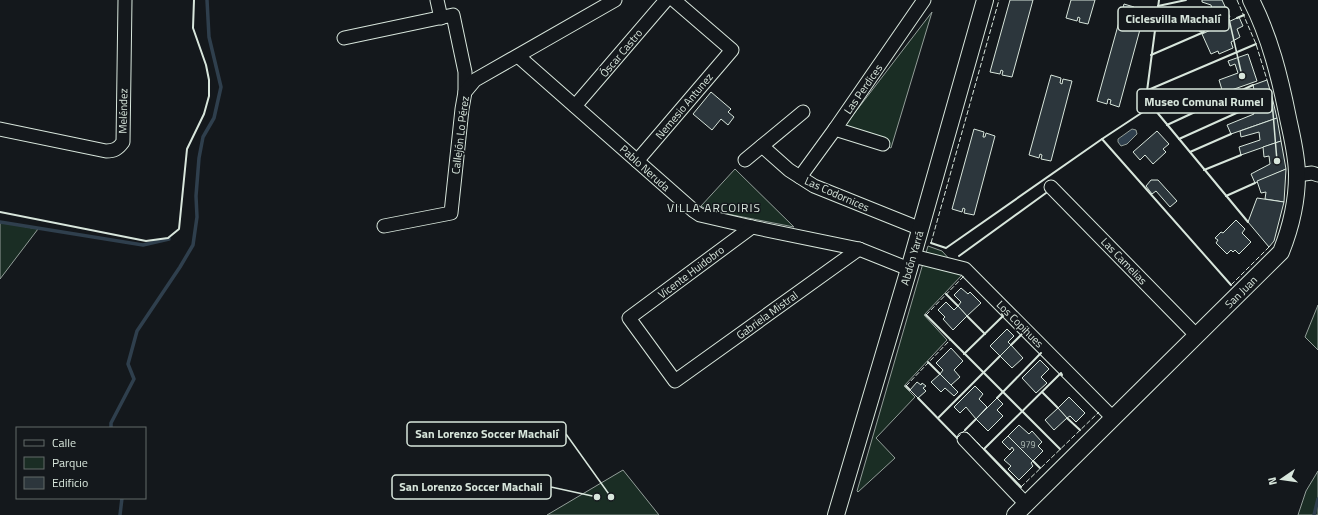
<svg xmlns="http://www.w3.org/2000/svg" width="1318" height="515" viewBox="0 0 1318 515" font-family="'Titillium Web',sans-serif">
<style>
.green{fill:#1a2d24;stroke:#939e99}
.water{fill:#2f3f4d;stroke:#939e99}
.lines{fill:none;stroke-linecap:round;stroke-linejoin:round}
.stream{stroke:#2f3f4d;stroke-width:3.5}
.building{fill:#2c363c;stroke:#d8e6dc}
.minor-casing{stroke:#d8e6dc;stroke-width:15}
.major-casing{stroke:#d8e6dc;stroke-width:18}
.minor{stroke:#14181c;stroke-width:13}
.major{stroke:#14181c;stroke-width:16}
.fence{stroke:#d8e6dc;stroke-width:1;stroke-dasharray:5 2;stroke-linecap:butt}
.wall{stroke:#d8e6dc;stroke-width:2}
.labels{text-anchor:middle;dominant-baseline:central;stroke-width:3;stroke-linejoin:round;paint-order:stroke}
.number-label{font-size:9px;fill:#adbab4}
.street-label{font-size:11px;fill:#d8e6dc;stroke:#14181c}
.neighbourhood-label{font-size:12px;letter-spacing:1px;fill:#d8e6dc;stroke:#14181c}
.leader{fill:none;stroke:#d8e6dc;stroke-width:1.5}
.callout-dot{fill:#d8e6dc;stroke:#14181c;stroke-width:1.5}
.callout{fill:#14181c;stroke:#d8e6dc;stroke-width:1.5}
.callout-label{font-size:12px;text-anchor:middle;font-weight:bold;fill:#d8e6dc}
</style>
<rect width="100%" height="100%" fill="#14181c"/>
<g class="green">
<path d="M 932,12 L 891,148 L 840,132 Z"/>
<path d="M 735,169 L 794,227 L 707,210 L 701,206 Z"/>
<path d="M 0,222 L 38,229 L 0,279 Z"/>
<path d="M 928,246 L 942,251 L 963,274 L 924,315 L 947,340 L 904,386 L 915,397 L 876,438 L 895,458 L 858,492 L 857,491 Z"/>
<path d="M 1318,305 L 1318,350 L 1305,337 Z"/>
<path d="M 623,470 L 659,515 L 547,515 Z"/>
<path d="M 1318,471 L 1318,515 L 1298,515 L 1306,491 Z"/>
</g>
<path class="water" d="M 1132,129 L 1136,130 L 1137,134 L 1127,144 L 1121,146 L 1118,142 L 1118,139 Z"/>
<g class="lines">
<g class="stream">
<path d="M 0,222 L 143,245 L 169,239"/>
<path d="M 111,428 L 111,423 L 134,379 L 128,364 L 137,331 L 180,267 L 193,245 L 197,217 L 196,196 L 199,158 L 203,137 L 214,118 L 221,87 L 209,37 L 207,0"/>
<path d="M 120,515 L 122,498"/>
<path d="M 1314,515 L 1318,499"/>
</g>
</g>
<g class="building">
<path d="M 1010,0 L 1033,0 L 1012,77 L 1002,75 L 1003,71 L 1001,70 L 1000,74 L 990,72 Z"/>
<path d="M 1071,0 L 1095,0 L 1088,24 L 1079,22 L 1080,18 L 1078,17 L 1077,21 L 1066,18 Z"/>
<path d="M 1202,0 L 1222,0 L 1230,17 L 1200,32 L 1195,23 L 1202,19 L 1200,14 L 1212,8 L 1211,5 L 1202,2 Z"/>
<path d="M 1124,4 L 1134,7 L 1133,12 L 1135,13 L 1136,8 L 1145,11 L 1119,107 L 1110,104 L 1111,100 L 1108,99 L 1107,104 L 1097,101 Z"/>
<path d="M 1239,17 L 1243,26 L 1237,29 L 1240,37 L 1231,42 L 1233,48 L 1219,54 L 1218,51 L 1211,54 L 1202,34 Z"/>
<path d="M 1248,54 L 1257,81 L 1223,93 L 1219,80 L 1238,73 L 1235,64 L 1230,66 L 1228,61 Z"/>
<path d="M 1051,75 L 1061,78 L 1060,83 L 1062,84 L 1063,79 L 1072,81 L 1051,161 L 1041,159 L 1042,155 L 1040,154 L 1039,158 L 1029,155 Z"/>
<path d="M 1267,80 L 1272,97 L 1257,103 L 1253,85 Z"/>
<path d="M 711,92 L 731,109 L 728,112 L 734,117 L 728,125 L 721,119 L 712,130 L 693,114 Z"/>
<path d="M 1272,97 L 1277,118 L 1231,134 L 1227,125 L 1254,114 L 1252,106 Z"/>
<path d="M 1277,118 L 1281,141 L 1241,155 L 1239,147 L 1260,140 L 1259,132 L 1241,137 L 1240,131 Z"/>
<path d="M 974,129 L 984,132 L 983,137 L 985,137 L 986,133 L 995,136 L 974,215 L 964,213 L 965,209 L 963,208 L 962,212 L 952,209 Z"/>
<path d="M 1157,131 L 1169,144 L 1163,149 L 1166,152 L 1153,164 L 1145,155 L 1140,160 L 1133,152 Z"/>
<path d="M 1281,141 L 1286,169 L 1255,183 L 1251,174 L 1270,164 L 1269,156 L 1264,157 L 1263,147 Z"/>
<path d="M 1286,169 L 1284,202 L 1265,199 L 1266,192 L 1261,193 L 1257,181 Z"/>
<path d="M 1151,180 L 1158,180 L 1177,201 L 1170,207 L 1156,191 L 1152,194 L 1146,186 Z"/>
<path d="M 1257,198 L 1284,202 L 1274,241 L 1269,247 L 1248,222 Z"/>
<path d="M 1236,220 L 1245,229 L 1242,233 L 1251,242 L 1239,254 L 1235,250 L 1233,252 L 1231,250 L 1227,254 L 1216,243 L 1218,240 L 1215,238 L 1221,232 L 1223,233 Z"/>
<path d="M 961,288 L 968,294 L 970,292 L 981,303 L 967,316 L 958,306 L 961,302 L 954,295 Z"/>
<path d="M 946,302 L 954,310 L 958,306 L 967,316 L 953,330 L 943,319 L 945,317 L 938,310 Z"/>
<path d="M 1007,329 L 1014,336 L 1008,342 L 1011,345 L 1000,356 L 990,346 Z"/>
<path d="M 1011,345 L 1023,358 L 1012,368 L 1000,356 Z"/>
<path d="M 951,348 L 963,361 L 954,370 L 960,377 L 951,385 L 940,374 L 943,370 L 936,363 Z"/>
<path d="M 1040,360 L 1049,369 L 1041,377 L 1047,383 L 1036,393 L 1022,378 Z"/>
<path d="M 940,374 L 958,392 L 954,396 L 945,388 L 941,392 L 931,382 Z"/>
<path d="M 917,382 L 921,385 L 922,383 L 926,386 L 923,388 L 926,391 L 918,398 L 910,390 Z"/>
<path d="M 975,386 L 983,394 L 979,399 L 987,407 L 976,419 L 966,407 L 960,413 L 954,407 Z"/>
<path d="M 1069,397 L 1085,413 L 1076,422 L 1070,416 L 1067,418 L 1058,408 Z"/>
<path d="M 997,398 L 1003,404 L 997,410 L 1003,416 L 988,431 L 976,419 Z"/>
<path d="M 1058,408 L 1067,418 L 1054,430 L 1045,420 Z"/>
<path d="M 1019,425 L 1029,434 L 1032,431 L 1042,442 L 1038,446 L 1043,451 L 1033,461 L 1008,436 Z"/>
<path d="M 1008,436 L 1033,461 L 1031,463 L 1033,466 L 1019,480 L 1008,469 L 1011,466 L 1004,460 L 1014,450 L 1012,447 L 1010,450 L 1002,442 Z"/>
</g>
<g class="lines">
<g class="minor-casing">
<g id="minor">
<path d="M 437,0 L 441,18"/>
<path d="M 344,38 L 453,15 L 465,72 L 465,92"/>
<path d="M 518,56 L 694,211 L 700,215 L 752,227 L 859,249 L 909,269"/>
<path d="M 575,106 L 666,0"/>
<path d="M 0,129 L 106,151 C 114,151 118,149 123,142 L 125,0"/>
<path d="M 835,129 L 883,144"/>
<path d="M 762,146 L 789,170 L 814,186 L 921,229"/>
<path d="M 745,160 L 803,112"/>
<path d="M 637,161 L 732,50 L 674,0"/>
<path d="M 1297,175 L 1312,173 L 1318,175"/>
<path d="M 800,177 L 835,129 L 924,0"/>
<path d="M 1051,187 L 1197,336"/>
<path d="M 384,226 L 451,213 L 462,109 L 465,92 L 475,80 L 615,0"/>
<path d="M 752,227 L 629,318 L 675,381 L 859,249"/>
<path d="M 913,256 L 965,269 L 1113,418"/>
<path d="M 964,439 L 1026,504"/>
</g>
</g>
<g class="major-casing">
<g id="major">
<path d="M 836,515 L 909,269 L 985,0"/>
<path d="M 1015,515 C 1103,427 1193,340 1281,252 C 1291,227 1297,202 1297,175 C 1297,156 1292,137 1288,118 C 1280,78 1270,37 1251,0"/>
</g>
</g>
<use href="#minor" class="minor"/>
<use href="#major" class="major"/>
<g class="fence">
<path d="M 1237,0 L 1256,44 L 1267,80"/>
<path d="M 931,243 L 999,0"/>
<path d="M 1231,285 L 1269,247"/>
<path d="M 926,315 L 965,275"/>
<path d="M 906,386 L 950,340"/>
<path d="M 957,438 L 965,430 L 984,449"/>
<path d="M 1021,487 L 1099,412"/>
</g>
<g class="wall">
<path d="M 1158,6 L 1186,0"/>
<path d="M 1237,18 L 1244,15"/>
<path d="M 1151,55 L 1204,32"/>
<path d="M 1147,91 L 1159,0"/>
<path d="M 1152,106 L 1102,139 L 1231,285"/>
<path d="M 1167,125 L 1253,85"/>
<path d="M 1179,139 L 1252,106"/>
<path d="M 1190,152 L 1231,134"/>
<path d="M 1204,170 L 1241,155"/>
<path d="M 1226,196 L 1255,183"/>
<path d="M 0,212 L 146,241 L 168,238 L 179,229 L 187,149 L 204,114 L 209,96 L 209,80 L 206,65 L 193,28 L 194,0"/>
<path d="M 1248,222 L 1141,93 L 1256,44"/>
<path d="M 931,243 L 946,248 L 1102,139"/>
<path d="M 959,256 L 1046,193"/>
<path d="M 946,294 L 958,306"/>
<path d="M 926,315 L 1060,449"/>
<path d="M 967,316 L 985,334"/>
<path d="M 1011,345 L 1022,334"/>
<path d="M 964,354 L 1004,315 L 1002,314"/>
<path d="M 928,362 L 940,374"/>
<path d="M 906,386 L 910,390"/>
<path d="M 1042,392 L 1058,408"/>
<path d="M 918,398 L 957,438"/>
<path d="M 997,398 L 1041,353"/>
<path d="M 938,418 L 1000,356"/>
<path d="M 1067,418 L 1080,430"/>
<path d="M 965,430 L 976,419"/>
<path d="M 1033,461 L 1040,468"/>
<path d="M 1021,487 L 984,449 L 1061,373 L 1062,375"/>
</g>
</g>
<g class="labels">
<g class="number-label">
<text x="1028" y="444">979</text>
</g>
<g class="street-label">
<text transform="translate(621 53) rotate(-50)">Óscar Castro</text>
<text transform="translate(863 89) rotate(-55)">Las Perdices</text>
<text transform="translate(684 106) rotate(-50)">Nemesio Antunez</text>
<text transform="translate(123 111) rotate(-89)">Meléndez</text>
<text transform="translate(460 135) rotate(-83)">Callejón Lo Pérez</text>
<text transform="translate(645 168) rotate(42)">Pablo Neruda</text>
<text transform="translate(837 194) rotate(24)">Las Codornices</text>
<text transform="translate(912 258) rotate(-74)">Abdón Yarrá</text>
<text transform="translate(1124 261) rotate(46)">Las Camelias</text>
<text transform="translate(691 272) rotate(-37)">Vicente Huidobro</text>
<text transform="translate(1241 292) rotate(-45)">San Juan</text>
<text transform="translate(767 315) rotate(-36)">Gabriela Mistral</text>
<text transform="translate(1020 324) rotate(45)">Los Copihues</text>
</g>
<g class="neighbourhood-label">
<text x="714" y="207">VILLA ARCOIRIS</text>
</g>
</g>
<path class="leader" d="M1242 76L1229 19M1277 161L1272 101M611 497L566 434M597 497L551 487"/>
<g class="callout-dot">
<circle cx="1242" cy="76" r="4"/>
<circle cx="1277" cy="161" r="4"/>
<circle cx="611" cy="497" r="4"/>
<circle cx="597" cy="497" r="4"/>
</g>
<g class="callout">
<rect x="1118" y="7" width="111" height="24" rx="4"/>
<rect x="1137" y="89" width="135" height="24" rx="4"/>
<rect x="407" y="422" width="159" height="24" rx="4"/>
<rect x="392" y="475" width="159" height="24" rx="4"/>
</g>
<g class="callout-label">
<text x="1173" y="23">Ciclesvilla Machalí</text>
<text x="1204" y="106">Museo Comunal Rumel</text>
<text x="487" y="438">San Lorenzo Soccer Machalí</text>
<text x="471" y="491">San Lorenzo Soccer Machali</text>
</g>
<rect x="16" y="427" width="130" height="72" fill="#14181c" stroke="#626a69"/>
<rect x="24" y="440" width="20" height="6" fill="#14181c" stroke="#626a69"/>
<text x="52" y="447" font-size="12" fill="#d8e6dc">Calle</text>
<rect x="24" y="457" width="20" height="12" fill="#1a2d24" stroke="#626a69"/>
<text x="52" y="467" font-size="12" fill="#d8e6dc">Parque</text>
<rect x="24" y="477" width="20" height="12" fill="#2c363c" stroke="#626a69"/>
<text x="52" y="487" font-size="12" fill="#d8e6dc">Edificio</text>
<g transform="translate(1282 479) rotate(257)" stroke="#14181c" stroke-width="3" paint-order="stroke">
<path d="M0-3L7 15L0 10L-7 15Z" fill="#d8e6dc"/>
<text y="-6" font-size="11" font-weight="bold" text-anchor="middle" fill="#d8e6dc">N</text>
</g>
</svg>
